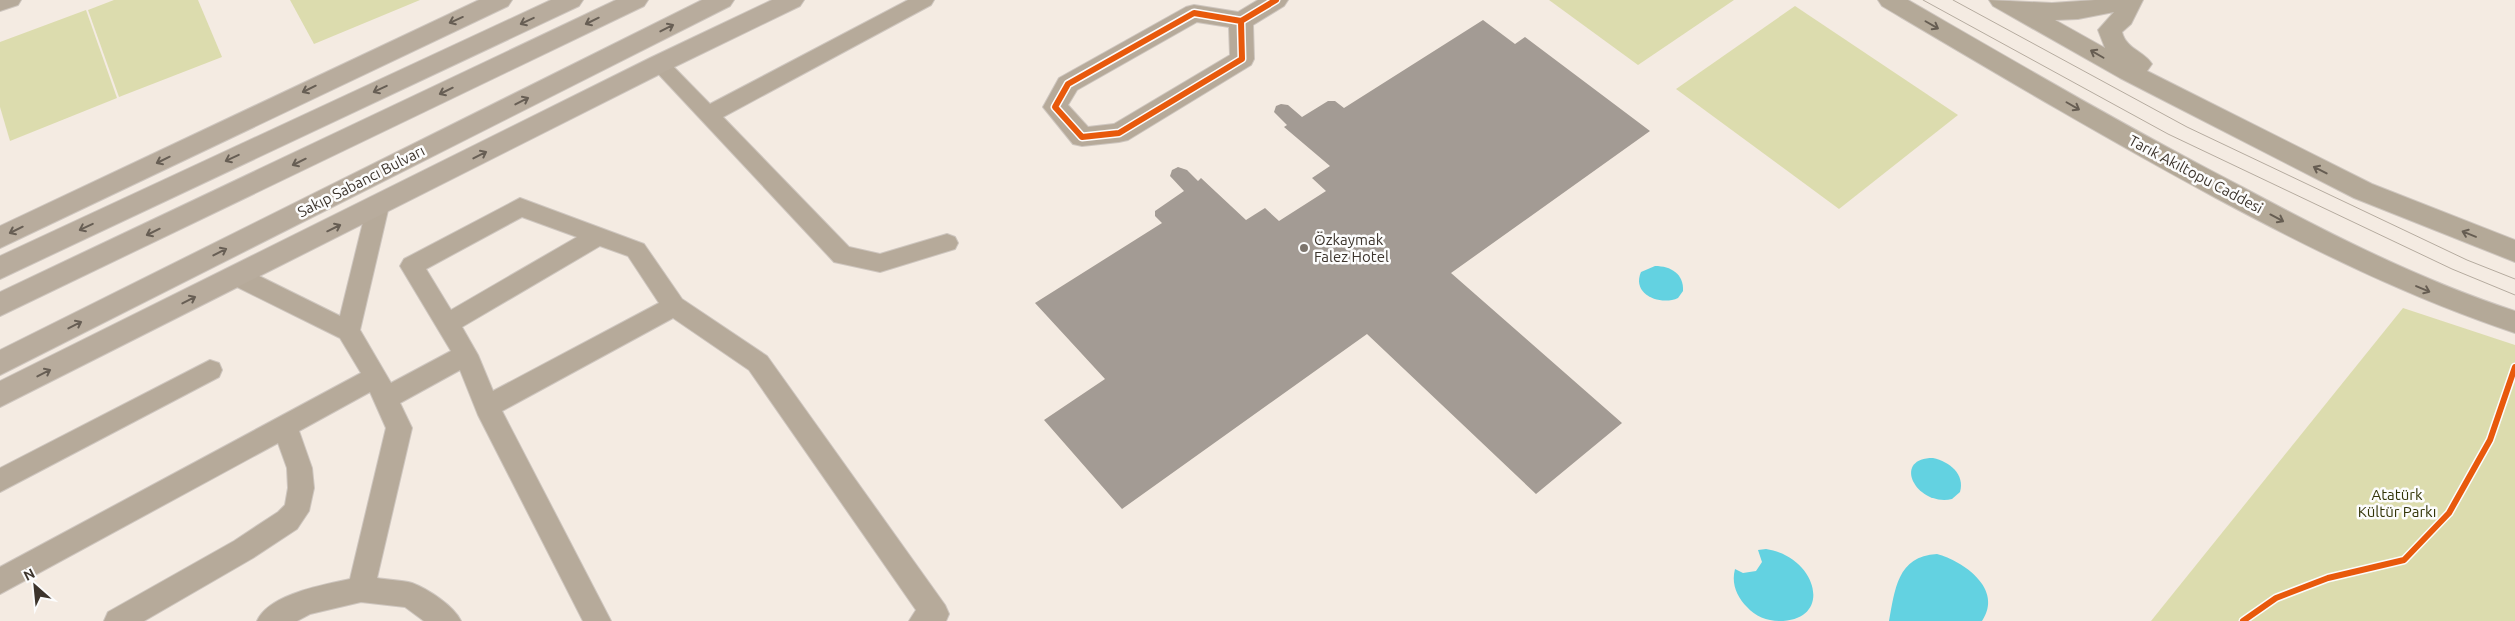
<svg xmlns="http://www.w3.org/2000/svg" width="2515" height="621" viewBox="0 0 2515 621" font-family="Ubuntu,sans-serif">
<style>
.green{fill:#dcdcae}
.water{fill:#63d2e1}
.building{fill:#a39b94}
.lines{fill:none;stroke-linecap:round;stroke-linejoin:round}
.lane-casing{stroke:#cec6bf;stroke-width:2}
.street-casing{stroke:#cec6bf;stroke-width:2}
.secondary-casing{stroke:#cec6bf;stroke-width:2}
.primary-casing{stroke:#cec6bf;stroke-width:2}
.lane{fill:#b6aa9a;fill-rule:evenodd}
.street{fill:#b6aa9a;fill-rule:evenodd}
.secondary{fill:#b4a998;fill-rule:evenodd}
.primary{fill:#b8ac9d;fill-rule:evenodd}
.tram{stroke:#b5ab9f;stroke-width:1}
.cycleway-casing{stroke:#fcfcfc;stroke-width:9}
.cycleway{stroke:#e8590c;stroke-width:6}
.oneway{stroke:#675e54}
.oneway2{stroke:#665d52}
.poi-dot{fill:#7c746c;stroke:#fcfcfc;stroke-width:2}
.labels{text-anchor:middle;dominant-baseline:central;stroke-width:5;stroke-linejoin:round;paint-order:stroke}
.street-label{font-size:15px;fill:#3c342c;stroke:#fcfcfc}
.poi-label{font-size:15px;fill:#3c342c;stroke:#fcfcfc;text-anchor:start}
.park-label{font-size:15px;fill:#313306;stroke:#fcfcfc}
</style>
<rect width="100%" height="100%" fill="#f4ebe2"/>
<g class="green">
<path d="M 114,0 L 198,0 L 222,57 L 119,97 L 88,10 Z"/>
<path d="M 290,0 L 420,0 L 314,44 Z"/>
<path d="M 1549,0 L 1734,0 L 1638,65 Z"/>
<path d="M 1795,6 L 1958,115 L 1839,209 L 1676,89 Z"/>
<path d="M 86,10 L 117,98 L 10,141 L 0,107 L 0,42 Z"/>
<path d="M 2403,308 L 2515,345 L 2515,621 L 2151,621 Z"/>
</g>
<g class="water">
<path d="M 1655,266 C 1671,266 1684,274 1683,291 L 1678,298 C 1661,306 1631,295 1641,272 Z"/>
<path d="M 1933,458 C 1950,462 1965,474 1960,492 L 1952,499 C 1916,507 1891,458 1933,458 Z"/>
<path d="M 1766,549 C 1818,557 1834,621 1779,621 C 1767,621 1755,616 1747,607 C 1737,597 1731,584 1735,569 L 1743,573 L 1756,571 L 1762,562 L 1758,550 Z"/>
<path d="M 1937,554 C 1963,561 2004,589 1982,621 L 1889,621 C 1895,590 1897,556 1937,554 Z"/>
</g>
<path class="building" d="M 1483,20 L 1515,44 L 1525,37 L 1650,131 L 1451,273 L 1622,423 L 1536,494 L 1367,334 L 1122,509 L 1044,420 L 1105,379 L 1035,303 L 1162,223 L 1155,216 L 1155,211 L 1184,191 L 1170,176 L 1172,170 L 1178,167 L 1187,170 L 1198,181 L 1201,178 L 1246,220 L 1265,208 L 1279,221 L 1326,191 L 1312,178 L 1330,166 L 1284,127 L 1287,125 L 1274,112 L 1276,106 L 1281,104 L 1288,105 L 1302,117 L 1328,101 L 1335,101 L 1344,108 Z"/>
<g class="lines">
<g class="lane-casing">
<g id="lane">
<path d="M 0,0 L 21,0 L 18,5 L 0,11 Z"/>
<path d="M 908,0 L 934,0 L 931,5 L 723,117 L 849,247 L 880,254 L 947,234 L 955,237 L 958,243 L 955,249 L 880,272 L 834,262 L 649,64 L 652,59 L 659,57 L 666,59 L 710,104 Z"/>
<path d="M 378,197 L 386,200 L 389,206 L 360,330 L 391,383 L 451,351 L 400,266 L 404,259 L 520,198 L 644,244 L 682,299 L 767,356 L 945,605 L 949,614 L 946,621 L 909,621 L 916,610 L 749,370 L 673,318 L 502,411 L 611,621 L 583,621 L 478,415 L 460,370 L 400,403 L 412,428 L 377,578 C 388,580 401,580 412,583 C 428,589 454,606 461,621 L 424,621 L 405,607 L 361,602 L 310,614 L 297,621 L 257,621 C 269,594 323,585 350,579 L 386,428 L 370,392 L 299,431 L 312,468 L 314,488 L 309,511 L 297,529 L 253,558 L 144,621 L 104,621 L 108,612 L 234,541 L 278,512 L 285,505 L 288,488 L 287,468 L 278,443 L 0,594 L 0,567 L 361,373 L 340,338 L 229,283 L 225,276 L 229,269 L 237,267 L 245,269 L 340,316 L 367,206 L 370,200 ZM 522,217 L 577,237 L 451,310 L 426,269 ZM 600,246 L 628,256 L 659,303 L 493,391 L 478,355 L 462,327 Z"/>
<path d="M 210,360 L 219,363 L 222,370 L 219,377 L 0,492 L 0,468 Z"/>
</g>
</g>
<g class="street-casing">
<path id="street" d="M 1258,0 L 1288,0 L 1284,6 L 1253,25 L 1254,59 L 1251,65 L 1128,140 L 1119,142 L 1082,146 L 1073,144 L 1043,107 L 1059,78 L 1186,7 L 1194,5 L 1238,12 ZM 1197,22 L 1229,27 L 1230,55 L 1114,124 L 1088,127 L 1068,105 L 1077,90 Z"/>
</g>
<g class="secondary-casing">
<g id="secondary">
<path d="M 1878,0 L 1908,0 C 2019,64 2130,129 2244,188 C 2332,235 2420,280 2515,311 L 2515,333 C 2410,298 2313,250 2216,198 C 2103,137 1992,71 1882,6 Z"/>
<path d="M 1989,0 L 2052,3 L 2095,0 L 2143,0 L 2131,24 L 2122,32 C 2126,49 2144,51 2152,64 L 2147,71 L 2372,184 L 2515,240 L 2515,262 L 2354,198 L 2120,78 L 1993,6 ZM 2114,12 L 2098,30 L 2105,48 L 2055,20 L 2078,19 Z"/>
</g>
</g>
<g class="primary-casing">
<g id="primary">
<path d="M 479,0 L 512,0 L 508,6 L 0,248 L 0,226 Z"/>
<path d="M 551,0 L 583,0 L 579,6 L 0,279 L 0,256 Z"/>
<path d="M 616,0 L 648,0 L 644,6 L 0,316 L 0,292 Z"/>
<path d="M 702,0 L 734,0 L 730,6 L 0,375 L 0,350 Z"/>
<path d="M 772,0 L 804,0 L 800,6 L 668,70 L 0,407 L 0,381 L 650,58 Z"/>
</g>
</g>
<use href="#lane" class="lane"/>
<use href="#street" class="street"/>
<use href="#secondary" class="secondary"/>
<use href="#primary" class="primary"/>
<g class="tram">
<path d="M 1923,0 L 2168,134 L 2452,269 L 2515,295"/>
<path d="M 1953,0 L 2187,127 L 2467,260 L 2515,279"/>
</g>
<g class="cycleway-casing">
<g id="cycleway">
<path d="M 1194,13 L 1241,21 L 1242,59 L 1119,133 L 1082,137 L 1055,107 L 1068,84 Z"/>
<path d="M 1241,21 L 1276,0"/>
<path d="M 2243,621 L 2276,598 L 2328,578 L 2404,560 L 2449,513 L 2490,440 L 2515,367"/>
</g>
</g>
<use href="#cycleway" class="cycleway"/>
</g>
<defs><path id="oneway-shaft" d="M-6 0H5M1.5-3L5.5 0L1.5 3" fill="none" stroke-width="1.6" stroke-linecap="round" stroke-linejoin="round" transform="scale(1.25)"/></defs>
<g class="oneway">
<use href="#oneway-shaft" transform="translate(456 20) rotate(156)"/>
<use href="#oneway-shaft" transform="translate(527 21) rotate(155)"/>
<use href="#oneway-shaft" transform="translate(592 21) rotate(154)"/>
<use href="#oneway-shaft" transform="translate(667 28) rotate(-27)"/>
<use href="#oneway-shaft" transform="translate(309 89) rotate(154)"/>
<use href="#oneway-shaft" transform="translate(380 89) rotate(155)"/>
<use href="#oneway-shaft" transform="translate(446 91) rotate(154)"/>
<use href="#oneway-shaft" transform="translate(522 101) rotate(-27)"/>
<use href="#oneway-shaft" transform="translate(480 155) rotate(-27)"/>
<use href="#oneway-shaft" transform="translate(232 158) rotate(155)"/>
<use href="#oneway-shaft" transform="translate(163 160) rotate(154)"/>
<use href="#oneway-shaft" transform="translate(299 162) rotate(154)"/>
<use href="#oneway-shaft" transform="translate(86 227) rotate(155)"/>
<use href="#oneway-shaft" transform="translate(334 228) rotate(-26)"/>
<use href="#oneway-shaft" transform="translate(16 230) rotate(154)"/>
<use href="#oneway-shaft" transform="translate(153 232) rotate(154)"/>
<use href="#oneway-shaft" transform="translate(220 252) rotate(-27)"/>
<use href="#oneway-shaft" transform="translate(189 300) rotate(-27)"/>
<use href="#oneway-shaft" transform="translate(75 325) rotate(-27)"/>
<use href="#oneway-shaft" transform="translate(44 373) rotate(-27)"/>
</g>
<g class="oneway2">
<use href="#oneway-shaft" transform="translate(1932 25) rotate(30)"/>
<use href="#oneway-shaft" transform="translate(2097 54) rotate(-150)"/>
<use href="#oneway-shaft" transform="translate(2073 106) rotate(30)"/>
<use href="#oneway-shaft" transform="translate(2320 170) rotate(-153)"/>
<use href="#oneway-shaft" transform="translate(2277 218) rotate(28)"/>
<use href="#oneway-shaft" transform="translate(2469 234) rotate(-158)"/>
<use href="#oneway-shaft" transform="translate(2423 289) rotate(23)"/>
</g>
<circle class="poi-dot" cx="1304" cy="248" r="5"/>
<g class="labels">
<g class="street-label">
<text transform="translate(2196 174) rotate(28)">Tarık Akıltopu Caddesi</text>
<text transform="translate(361 181) rotate(-27)">Sakıp Sabancı Bulvarı</text>
</g>
<g class="poi-label">
<text x="1314" y="239">Özkaymak<tspan x="1314" dy="17">Falez Hotel</tspan></text>
</g>
<g class="park-label">
<text x="2397" y="494">Atatürk<tspan x="2397" dy="17">Kültür Parkı</tspan></text>
</g>
</g>
<g transform="translate(35 586) rotate(333)" stroke="#fcfcfc" stroke-width="4" paint-order="stroke">
<path d="M0-4L9 19L0 12L-9 19Z" fill="#3c342c"/>
<text y="-8" font-size="14" font-weight="bold" text-anchor="middle" fill="#3c342c">N</text>
</g>
</svg>
